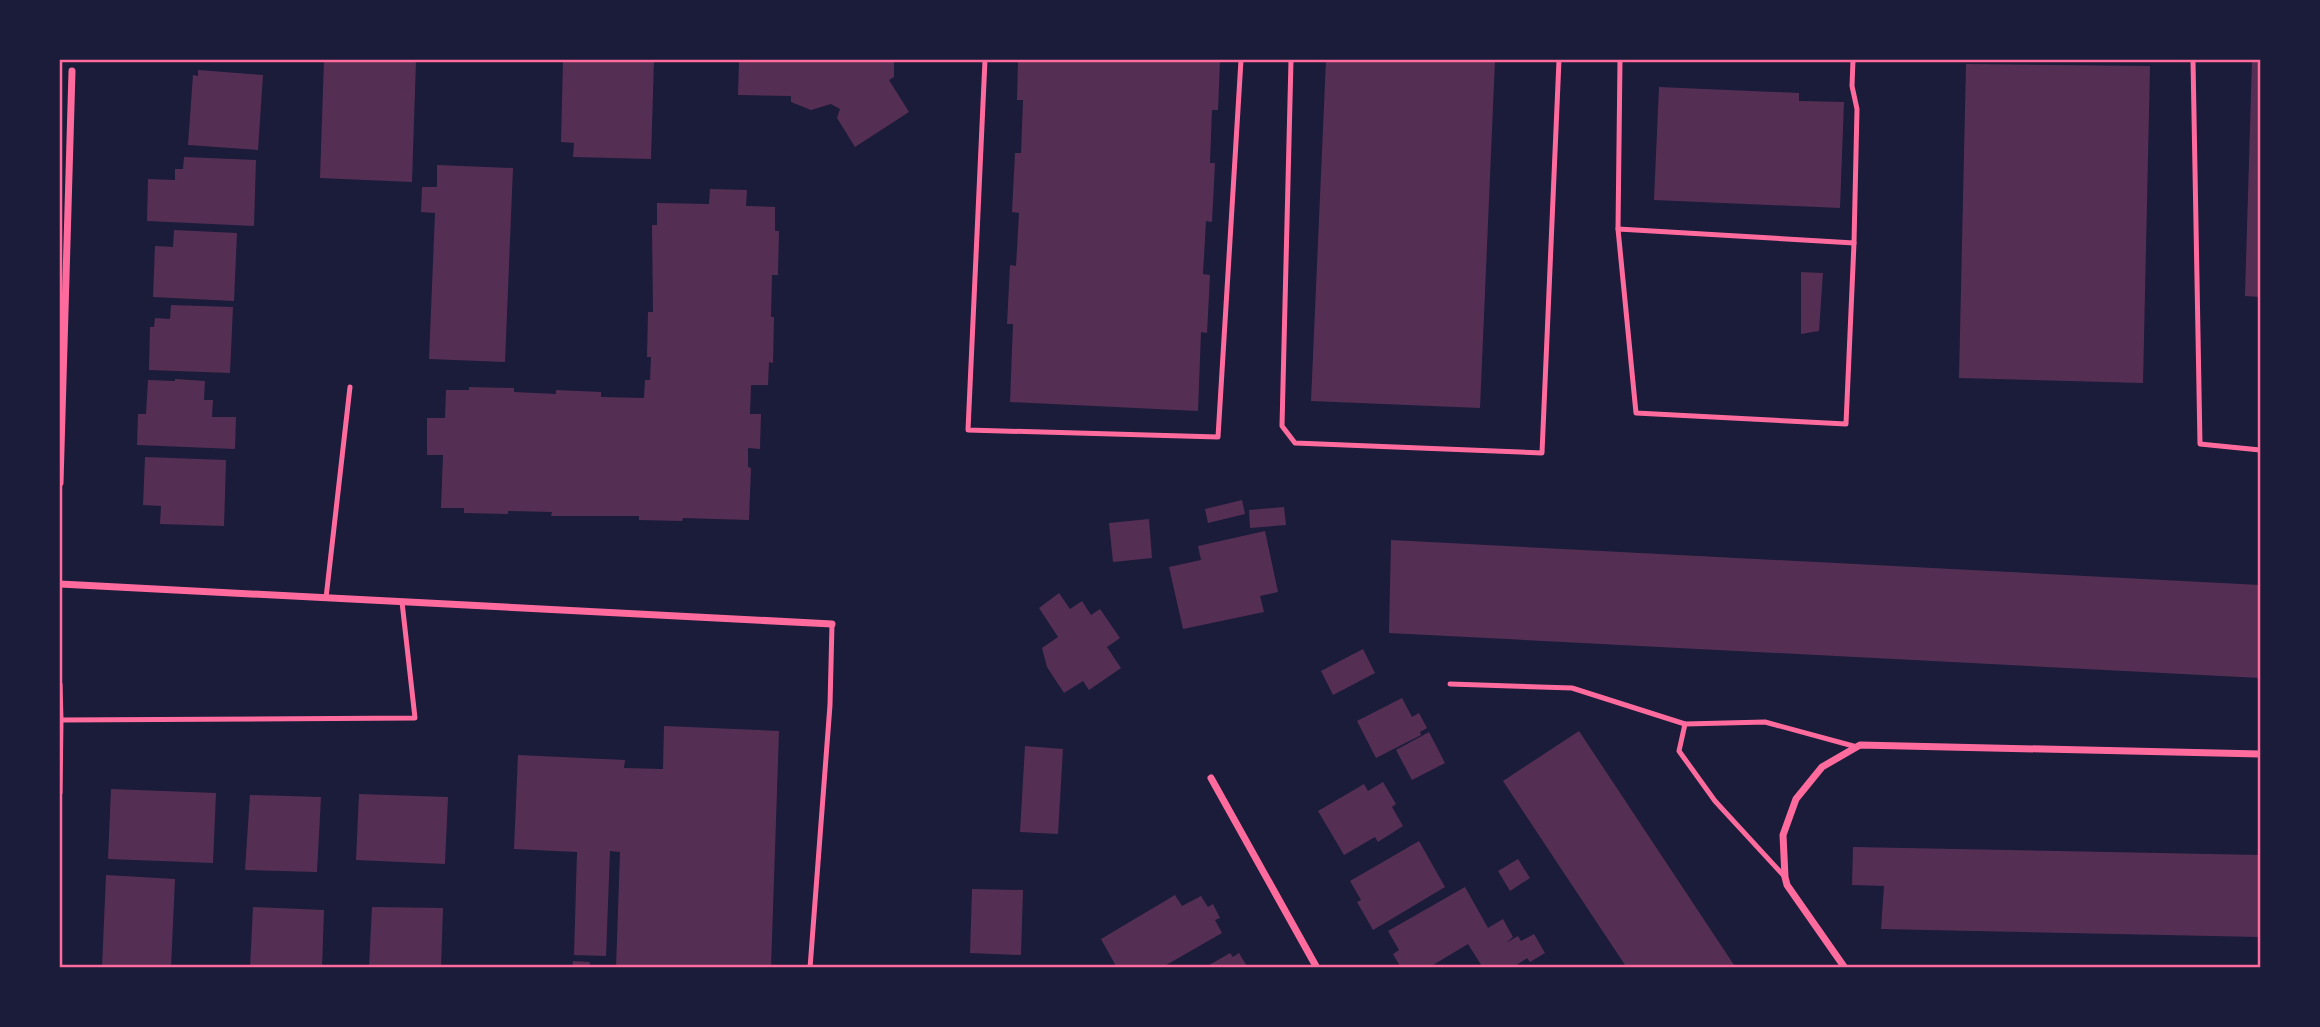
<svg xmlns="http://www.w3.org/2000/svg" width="2320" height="1027" viewBox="0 0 2320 1027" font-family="Bitter,serif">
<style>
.building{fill:#542f53}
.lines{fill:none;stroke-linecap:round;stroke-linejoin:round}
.service{stroke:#ff6b9d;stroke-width:5}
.minor{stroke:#ff6b9d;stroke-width:7}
.neatline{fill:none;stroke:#ff6b9d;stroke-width:2.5}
</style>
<rect width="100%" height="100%" fill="#1b1b3a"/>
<g class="building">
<path d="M 324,60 L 416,60 L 412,182 L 320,178 Z"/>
<path d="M 563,60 L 654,60 L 651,159 L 573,157 L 574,143 L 561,142 Z"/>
<path d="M 739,60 L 894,60 L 894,77 L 889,80 L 909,112 L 855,147 L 837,118 L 840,109 L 831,104 L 811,110 L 791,102 L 791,96 L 738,95 Z"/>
<path d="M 1018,60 L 1220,60 L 1218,110 L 1212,110 L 1210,163 L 1215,163 L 1212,222 L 1206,221 L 1203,274 L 1210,275 L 1207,333 L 1201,332 L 1198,411 L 1010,402 L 1013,324 L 1007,324 L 1010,265 L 1016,266 L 1019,213 L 1012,212 L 1015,153 L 1021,153 L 1023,100 L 1017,100 Z"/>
<path d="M 1326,60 L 1495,60 L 1480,408 L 1311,401 Z"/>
<path d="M 2252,60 L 2260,60 L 2260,297 L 2245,296 Z"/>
<path d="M 1966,64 L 2150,66 L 2143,383 L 1959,378 Z"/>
<path d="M 198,70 L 263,75 L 258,150 L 188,145 L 193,75 L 198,76 Z"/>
<path d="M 1659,87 L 1799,93 L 1799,101 L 1844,102 L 1840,208 L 1654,200 Z"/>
<path d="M 184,157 L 256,160 L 254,226 L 147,221 L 148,179 L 175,180 L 175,169 L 183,169 Z"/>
<path d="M 437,165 L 513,168 L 505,362 L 429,359 L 435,213 L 421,212 L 422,187 L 437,187 Z"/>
<path d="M 710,189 L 747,190 L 746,206 L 775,207 L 775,231 L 779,231 L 778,275 L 772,275 L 771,317 L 774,317 L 773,363 L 769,362 L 768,385 L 751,385 L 750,414 L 761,414 L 760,449 L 748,448 L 748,467 L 751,468 L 749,520 L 683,518 L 682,521 L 639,520 L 639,516 L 551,516 L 552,512 L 508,511 L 508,514 L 464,513 L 464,508 L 441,508 L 443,455 L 427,455 L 427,418 L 445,418 L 446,390 L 469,390 L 469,387 L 514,388 L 514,392 L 556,394 L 556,390 L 601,392 L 601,397 L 644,398 L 645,380 L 650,380 L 651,357 L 647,357 L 648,312 L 653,312 L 652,225 L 657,225 L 657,203 L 709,204 Z"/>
<path d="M 174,230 L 237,233 L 234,301 L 153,297 L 155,246 L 173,247 Z"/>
<path d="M 1801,272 L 1823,273 L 1819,331 L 1801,334 Z"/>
<path d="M 171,305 L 233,307 L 230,373 L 149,370 L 150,327 L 154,327 L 155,318 L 170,319 Z"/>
<path d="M 175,379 L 205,381 L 204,400 L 213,400 L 212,417 L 236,417 L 235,449 L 137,445 L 138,414 L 146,414 L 148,380 L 175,381 Z"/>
<path d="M 145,457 L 226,460 L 224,526 L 160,524 L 161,506 L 143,505 Z"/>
<path d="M 1242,500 L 1245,514 L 1208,523 L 1205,509 Z"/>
<path d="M 1284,507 L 1286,525 L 1250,528 L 1249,510 Z"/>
<path d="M 1149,519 L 1152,558 L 1113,562 L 1109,523 Z"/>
<path d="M 1265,531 L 1278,592 L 1260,596 L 1264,612 L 1183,629 L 1169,567 L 1201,560 L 1198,546 Z"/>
<path d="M 1391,540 L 2260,585 L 2260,678 L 1389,633 Z"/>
<path d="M 1059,593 L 1070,609 L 1082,601 L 1091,615 L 1100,609 L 1120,638 L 1107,647 L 1121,668 L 1089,690 L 1083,681 L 1064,693 L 1047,667 L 1042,648 L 1058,637 L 1039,608 Z"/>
<path d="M 1363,649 L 1375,673 L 1333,695 L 1321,671 Z"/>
<path d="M 1402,698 L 1412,717 L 1419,713 L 1427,728 L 1420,732 L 1421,735 L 1376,758 L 1357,721 Z"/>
<path d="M 664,726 L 779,731 L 771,968 L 616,968 L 620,852 L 610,851 L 606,956 L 574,955 L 577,852 L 514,849 L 518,755 L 625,760 L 624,768 L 663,769 Z"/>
<path d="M 1579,731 L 1736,968 L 1627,968 L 1503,781 Z"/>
<path d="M 1429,732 L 1445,763 L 1412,780 L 1396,750 Z"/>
<path d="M 1025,746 L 1063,749 L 1058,834 L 1020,832 Z"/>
<path d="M 1383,782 L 1396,804 L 1392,807 L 1403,826 L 1378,842 L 1375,837 L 1344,855 L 1318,811 L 1364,784 L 1368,791 Z"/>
<path d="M 111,789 L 216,793 L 213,863 L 108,859 Z"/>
<path d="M 359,794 L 448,797 L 445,864 L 356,860 Z"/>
<path d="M 250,795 L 321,797 L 317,872 L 245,870 Z"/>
<path d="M 1419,841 L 1445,887 L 1373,930 L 1357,902 L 1361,900 L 1350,881 Z"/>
<path d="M 1853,847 L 2260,855 L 2260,937 L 1881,929 L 1884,886 L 1852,885 Z"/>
<path d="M 1518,859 L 1530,878 L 1510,891 L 1498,871 Z"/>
<path d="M 106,875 L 175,879 L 171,968 L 102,968 Z"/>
<path d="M 1465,887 L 1488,928 L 1503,919 L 1513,937 L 1506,943 L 1518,936 L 1521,941 L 1534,934 L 1545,953 L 1530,962 L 1527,958 L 1512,968 L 1483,968 L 1468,944 L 1428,968 L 1401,968 L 1393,954 L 1399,950 L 1388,931 Z"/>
<path d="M 972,889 L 1023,890 L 1021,955 L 970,953 Z"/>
<path d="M 1175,895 L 1182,906 L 1201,896 L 1208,907 L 1213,904 L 1220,918 L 1215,920 L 1222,933 L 1161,968 L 1117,968 L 1101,939 Z"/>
<path d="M 253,907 L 324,910 L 322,968 L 250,968 Z"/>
<path d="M 372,907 L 443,908 L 441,968 L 369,968 Z"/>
<path d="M 1230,953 L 1233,957 L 1239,953 L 1248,968 L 1204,968 Z"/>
<path d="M 573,961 L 590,962 L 589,968 L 572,968 Z"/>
</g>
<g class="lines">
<g class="service">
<path d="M 985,60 L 968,430 L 1218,437 L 1241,60"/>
<path d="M 1291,60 L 1282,426 L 1295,443 L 1542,453 L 1559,60"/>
<path d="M 1620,60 L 1618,229 L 1636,413 L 1846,424 L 1854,243"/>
<path d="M 2193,60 L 2200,444 L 2260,450"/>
<path d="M 1618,229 L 1854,243 L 1857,109 L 1852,86 L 1853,60"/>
<path d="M 326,598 L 350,387"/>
<path d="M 60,684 L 61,720"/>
<path d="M 1450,684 L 1572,688 L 1685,724"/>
<path d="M 60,793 L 61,720 L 415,718 L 402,602"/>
<path d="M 1785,877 L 1715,801 L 1679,751 L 1685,724 L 1765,722 L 1857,747"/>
<path d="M 810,968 L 830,705 L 832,624"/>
</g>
<g class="minor">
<path d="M 60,483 L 72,71"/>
<path d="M 60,584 L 832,624"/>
<path d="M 1211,778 L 1317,968"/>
<path d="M 1845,968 L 1787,885 L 1785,877 L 1783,835 L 1796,799 L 1822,767 L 1860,745 L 2260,754"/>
</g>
</g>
<rect width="2320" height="1027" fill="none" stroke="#1b1b3a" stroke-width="122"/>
<rect x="61" y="61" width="2198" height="905" class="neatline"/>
</svg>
